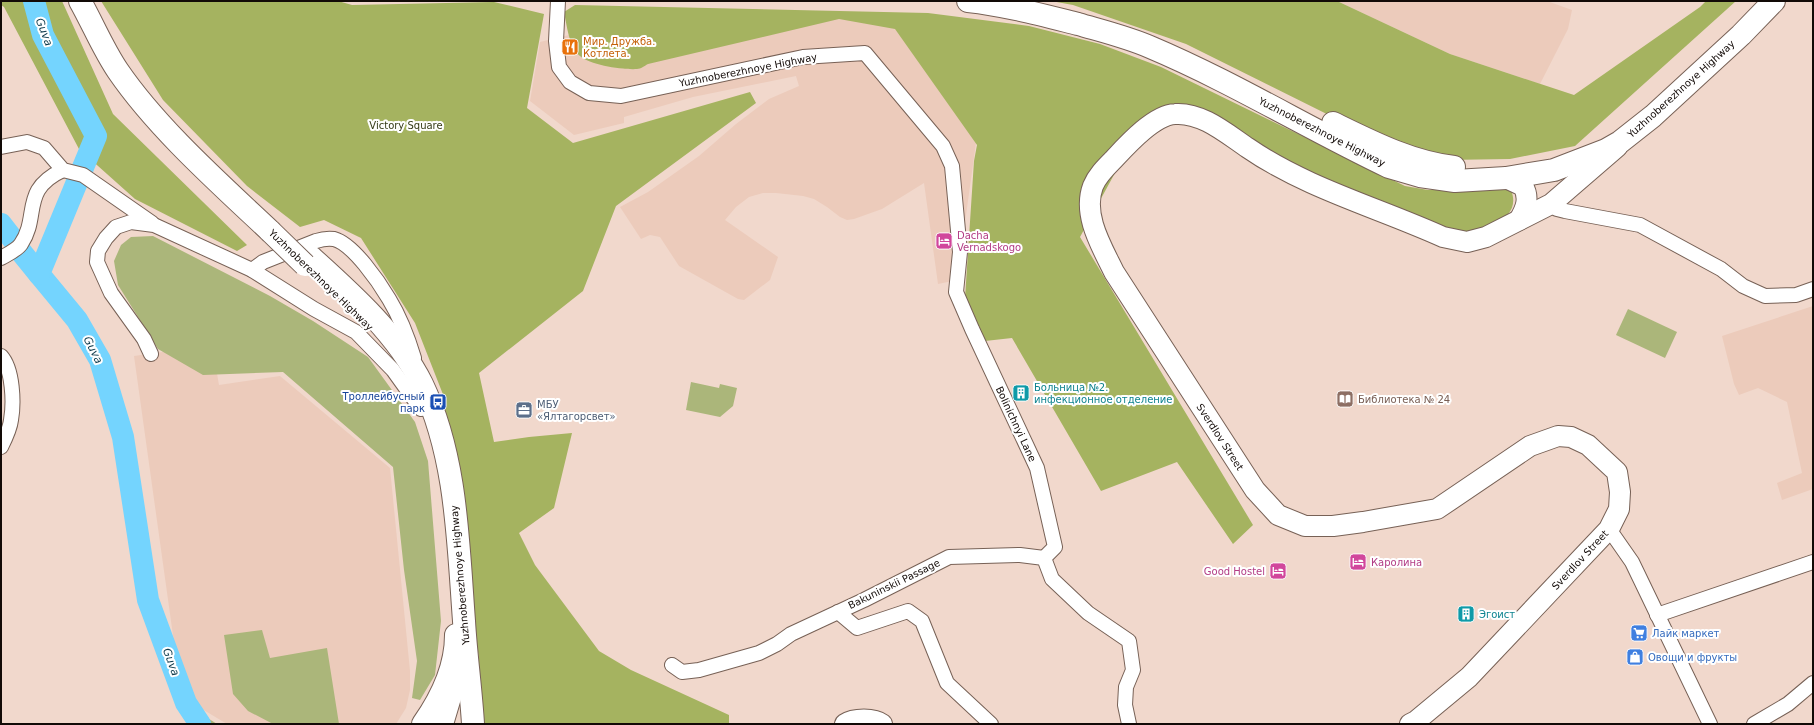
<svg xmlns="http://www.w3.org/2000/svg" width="1814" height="725" viewBox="0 0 1814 725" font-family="'DejaVu Sans',sans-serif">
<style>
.built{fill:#eccbbb}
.green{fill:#abb67a}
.forest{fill:#a5b360}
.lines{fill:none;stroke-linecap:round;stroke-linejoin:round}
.river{stroke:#74d4fe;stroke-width:22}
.street-casing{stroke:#776156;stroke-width:16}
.secondary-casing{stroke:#776156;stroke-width:22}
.primary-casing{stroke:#776156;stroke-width:24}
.highway-casing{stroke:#776156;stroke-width:24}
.street{stroke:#fff;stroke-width:14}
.secondary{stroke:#fff;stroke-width:20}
.primary{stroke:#fff;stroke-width:22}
.highway{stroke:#fff;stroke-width:22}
.highway-bridge-casing{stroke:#776156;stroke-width:24;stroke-linecap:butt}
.highway-bridge{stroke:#fff;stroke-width:22}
.labels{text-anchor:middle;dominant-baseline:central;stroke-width:4;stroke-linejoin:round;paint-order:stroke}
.food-label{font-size:10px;fill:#c56008;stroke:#fff;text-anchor:start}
.street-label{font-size:10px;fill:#120a07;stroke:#fff}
.park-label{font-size:10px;fill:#353b17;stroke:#fff}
.hotel-label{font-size:10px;fill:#b23c85;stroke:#fff;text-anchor:start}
.culture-label{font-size:10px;fill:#0d838f;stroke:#fff;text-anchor:start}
.transit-label{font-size:10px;fill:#164399;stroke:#fff;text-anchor:end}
.education-label{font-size:10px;fill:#785e54;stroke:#fff;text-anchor:start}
.service-label{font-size:10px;fill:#4e5e75;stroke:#fff;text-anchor:start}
.shop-label{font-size:10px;fill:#366cbe;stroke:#fff;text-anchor:start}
.water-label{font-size:11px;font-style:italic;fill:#0e3a4b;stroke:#fff}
</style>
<rect width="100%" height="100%" fill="#f1d8cc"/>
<g class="built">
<path d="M 1337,1 L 1547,1 L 1572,10 L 1568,29 L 1540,84 L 1450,54 Z"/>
<path d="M 838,17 L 894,27 L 976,143 L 957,280 L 938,284 L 924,183 L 882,209 L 854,219 L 847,220 L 840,217 L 827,207 L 814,199 L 803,196 L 776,193 L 763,193 L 749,197 L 736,207 L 725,220 L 778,257 L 770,280 L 744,300 L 738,299 L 679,266 L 660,237 L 650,235 L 641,239 L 620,207 L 648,192 L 699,156 L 736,124 L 769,99 L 799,86 L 796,76 L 693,97 L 624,117 L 624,123 L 574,135 L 530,101 L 540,42 L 569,35 L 573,47 L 579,55 L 647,61 Z"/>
<path d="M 1813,306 L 1813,489 L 1782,500 L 1777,483 L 1802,473 L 1787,402 L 1758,388 L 1739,395 L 1734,384 L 1722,336 Z"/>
<path d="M 212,345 L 219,385 L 280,376 L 390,468 L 410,671 L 410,690 L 406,708 L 396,724 L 227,724 L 197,706 L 188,697 L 182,684 L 177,664 L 134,356 Z"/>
</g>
<g class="green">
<path d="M 153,236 L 270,296 L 313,321 L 368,357 L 415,422 L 428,461 L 441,621 L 435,675 L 420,700 L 412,698 L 417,661 L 404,570 L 393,467 L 283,372 L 203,375 L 158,349 L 118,285 L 114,261 L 121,245 L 131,237 Z"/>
<path d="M 1628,309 L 1677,332 L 1665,358 L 1616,335 Z"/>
<path d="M 691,382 L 719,388 L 720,384 L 737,388 L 733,406 L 720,417 L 686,410 Z"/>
<path d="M 262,630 L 270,658 L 327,648 L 339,724 L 273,724 L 248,711 L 233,694 L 224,635 Z"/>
<path d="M 195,710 L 217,724 L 200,724 Z"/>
</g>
<g class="forest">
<path d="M 1,1 L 62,1 L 113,114 L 247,245 L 237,251 L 135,199 L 79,149 L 4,7 L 1,5 Z"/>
<path d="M 101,1 L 338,1 L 352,5 L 494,2 L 544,14 L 527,108 L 573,143 L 750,92 L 756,103 L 616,206 L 583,291 L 479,373 L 494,442 L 529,437 L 572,433 L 554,508 L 519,533 L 535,565 L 599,651 L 631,670 L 729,715 L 729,724 L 480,724 L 479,658 L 447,459 L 444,397 L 415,323 L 361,238 L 324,220 L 300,227 L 247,186 L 163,100 Z"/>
<path d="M 1051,1 L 1337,1 L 1450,54 L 1574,95 L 1700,7 L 1706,1 L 1736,1 L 1575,146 L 1510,159 L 1446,160 L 1375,138 L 1186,44 L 1073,5 Z"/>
<path d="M 575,5 L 928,13 L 1029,26 L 1100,44 L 1161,67 L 1405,186 L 1428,190 L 1502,189 L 1511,190 C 1523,220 1484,228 1463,236 L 1282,163 L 1230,129 L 1145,118 L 1080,237 L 1253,525 L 1233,544 L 1177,462 L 1101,491 L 1012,338 L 985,341 L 965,298 L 974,161 L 977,145 L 895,29 L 839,19 L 648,64 C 644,66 641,69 637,69 C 623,70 590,65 580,56 C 569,47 567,26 564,12 Z"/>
</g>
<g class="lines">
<g class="river">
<path d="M 34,1 L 43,35 L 96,136 L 39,274 L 77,320 L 100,360 L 123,437 L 148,600 L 186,703 L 200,724"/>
<path d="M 1,224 L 15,242"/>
<path d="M 22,253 L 39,274"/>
</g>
<g class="street-casing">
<g id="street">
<path d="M 558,1 L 556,41 L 559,67 L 570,82 L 589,93 L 621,96 L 803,57 L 865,53 L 943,146 L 952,166 L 960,252 L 956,292 L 972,329 L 1037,468 L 1055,547 L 1044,558"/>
<path d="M 1,147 L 27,142 L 44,148 L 63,170 L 83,175 L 152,223"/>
<path d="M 1551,204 L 1557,209 L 1565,211 L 1640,225 L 1721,269 L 1743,286 L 1765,296 L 1796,295 L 1813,289"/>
<path d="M 1,258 C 8,254 17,250 21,244 C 40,216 20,190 63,170"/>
<path d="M 252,270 L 263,262 L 316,241 C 322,239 327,238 334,239 C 353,244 379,282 389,299 C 400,317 408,338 414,358"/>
<path d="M 151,354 L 144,339 L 111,293 L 97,262 L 98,251 L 106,238 L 116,227 L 131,222 L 154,225 L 252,270 L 314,309 L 356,332 L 393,370 L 421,409"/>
<path d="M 1,356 C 13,369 14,403 11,420 C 10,429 5,439 1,447"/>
<path d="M 1609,529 L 1632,562 L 1710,724"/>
<path d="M 838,612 L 857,628 L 908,611 L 922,621 L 947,683 L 991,724"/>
<path d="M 1657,615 L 1813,562"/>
<path d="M 672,665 L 682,672 L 699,670 L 759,653 L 777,644 L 791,634 L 864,600 L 949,557 L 1020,555 L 1044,558 L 1052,579 L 1088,613 L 1129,641 L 1133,670 L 1126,687 L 1125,705 L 1129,724"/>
<path d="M 1754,724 L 1788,704 L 1813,683"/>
</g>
</g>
<g class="secondary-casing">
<g id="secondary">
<path d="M 1506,178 L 1523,186 C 1530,198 1526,209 1519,220"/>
<path d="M 845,724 C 854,718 874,718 882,724"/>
<path d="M 1410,724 L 1416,721 L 1469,677 L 1609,529 L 1619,509 L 1620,492 L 1617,472 L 1588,445 L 1571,437 L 1558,436 L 1530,446 L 1437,509 L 1363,522 L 1333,526 L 1305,526 L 1278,515 L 1255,490 L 1114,272 C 1102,247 1082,215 1093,186 C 1097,176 1105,168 1113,160 C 1127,145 1154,115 1175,114 C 1202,112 1227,134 1248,148 C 1306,188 1379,208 1443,237 L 1467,242 L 1486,237 L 1551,204 L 1617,147"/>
</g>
</g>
<g class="primary-casing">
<path id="primary" d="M 442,724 L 450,697 L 452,675"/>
</g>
<g class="highway-casing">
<g id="highway">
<path d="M 80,1 C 93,24 103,49 118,71 C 157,128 219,183 270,231"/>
<path d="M 968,1 C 1005,5 1042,15 1078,24 C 1102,31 1127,37 1150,47 C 1233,82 1309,129 1389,167 L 1420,176 L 1455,181 L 1506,178 L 1554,170 L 1606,150 L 1620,142 L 1653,116 L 1741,35 L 1774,1"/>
<path d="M 1333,123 C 1372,142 1411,162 1454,167"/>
<path d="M 311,257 C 352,294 397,334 422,384 C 457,457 458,542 464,621 C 466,656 471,690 473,724"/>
<path d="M 423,724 C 442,697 456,668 456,635"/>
</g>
</g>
<use href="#street" class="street"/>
<use href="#secondary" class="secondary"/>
<use href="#primary" class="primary"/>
<use href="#highway" class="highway"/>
<g class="highway-bridge-casing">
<path id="highway-bridge" d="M 270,231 L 305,265"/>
</g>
<use href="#highway-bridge" class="highway-bridge"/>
</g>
<defs>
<g id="restaurant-square" transform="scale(0.9)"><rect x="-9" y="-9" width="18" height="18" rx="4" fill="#e8710a" stroke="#fff"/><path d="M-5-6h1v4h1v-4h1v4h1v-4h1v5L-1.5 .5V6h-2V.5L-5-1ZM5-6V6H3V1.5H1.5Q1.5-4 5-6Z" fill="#fff"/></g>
<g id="hotel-square" transform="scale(0.9)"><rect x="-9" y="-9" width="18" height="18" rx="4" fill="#d1479c" stroke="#fff"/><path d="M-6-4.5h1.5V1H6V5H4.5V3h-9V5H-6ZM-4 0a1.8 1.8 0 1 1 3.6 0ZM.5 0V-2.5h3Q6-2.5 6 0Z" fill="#fff"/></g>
<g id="building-square" transform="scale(0.9)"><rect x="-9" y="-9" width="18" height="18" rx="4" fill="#0f9aa8" stroke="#fff"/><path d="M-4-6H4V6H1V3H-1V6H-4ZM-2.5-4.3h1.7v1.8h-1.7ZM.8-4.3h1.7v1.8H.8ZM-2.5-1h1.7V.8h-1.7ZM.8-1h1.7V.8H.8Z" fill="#fff"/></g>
<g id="library-square" transform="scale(0.9)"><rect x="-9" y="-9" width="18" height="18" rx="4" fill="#8d6e63" stroke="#fff"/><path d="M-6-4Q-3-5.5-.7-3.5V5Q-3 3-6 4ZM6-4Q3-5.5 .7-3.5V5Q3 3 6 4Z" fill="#fff"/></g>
<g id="bus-square" transform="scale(0.9)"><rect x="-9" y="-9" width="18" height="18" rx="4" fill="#1a4fb4" stroke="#fff"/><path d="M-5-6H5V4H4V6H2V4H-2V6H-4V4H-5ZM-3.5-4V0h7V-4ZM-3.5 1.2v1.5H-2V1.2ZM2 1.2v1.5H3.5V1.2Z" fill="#fff"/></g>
<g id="office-square" transform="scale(0.9)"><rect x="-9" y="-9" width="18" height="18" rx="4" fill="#5c6f8a" stroke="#fff"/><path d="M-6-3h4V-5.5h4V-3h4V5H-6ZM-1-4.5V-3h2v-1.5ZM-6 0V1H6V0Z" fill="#fff"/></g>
<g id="supermarket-square" transform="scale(0.9)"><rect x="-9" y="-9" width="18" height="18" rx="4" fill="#3f7fe0" stroke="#fff"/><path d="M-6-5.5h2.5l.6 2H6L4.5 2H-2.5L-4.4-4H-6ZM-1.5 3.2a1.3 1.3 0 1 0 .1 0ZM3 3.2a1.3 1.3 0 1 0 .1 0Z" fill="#fff"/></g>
<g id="shop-square" transform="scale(0.9)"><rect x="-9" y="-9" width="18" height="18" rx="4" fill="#3f7fe0" stroke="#fff"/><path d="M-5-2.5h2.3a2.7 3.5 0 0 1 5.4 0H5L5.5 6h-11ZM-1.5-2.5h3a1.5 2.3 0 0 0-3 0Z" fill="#fff"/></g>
</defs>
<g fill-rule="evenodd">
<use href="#restaurant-square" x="570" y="47"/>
<use href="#hotel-square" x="944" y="241"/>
<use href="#building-square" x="1021" y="393"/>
<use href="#library-square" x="1345" y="399"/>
<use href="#bus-square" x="438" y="402"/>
<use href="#office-square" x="524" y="410"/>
<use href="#hotel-square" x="1358" y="562"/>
<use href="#hotel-square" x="1278" y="571"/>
<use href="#building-square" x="1466" y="614"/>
<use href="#supermarket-square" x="1639" y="633"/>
<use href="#shop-square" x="1635" y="657"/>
</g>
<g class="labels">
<g class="food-label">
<text x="583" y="41">Мир. Дружба.<tspan x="583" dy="12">Котлета.</tspan></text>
</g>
<g class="street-label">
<text transform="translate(748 70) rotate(-11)">Yuzhnoberezhnoye Highway</text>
<text transform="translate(1681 89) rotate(-42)">Yuzhnoberezhnoye Highway</text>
<text transform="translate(1322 132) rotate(27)">Yuzhnoberezhnoye Highway</text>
<text transform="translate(321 280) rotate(44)">Yuzhnoberezhnoye Highway</text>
<text transform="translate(1016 424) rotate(65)">Bolinichnyi Lane</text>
<text transform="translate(1220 437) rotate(57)">Sverdlov Street</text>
<text transform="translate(1580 560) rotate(-47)">Sverdlov Street</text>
<text transform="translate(460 575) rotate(-95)">Yuzhnoberezhnoye Highway</text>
<text transform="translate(894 584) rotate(-26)">Bakuninskii Passage</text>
</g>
<g class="park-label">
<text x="406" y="125">Victory Square</text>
</g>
<g class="hotel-label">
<text x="957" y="235">Dacha<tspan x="957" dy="12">Vernadskogo</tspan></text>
<text x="1371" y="562">Каролина</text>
<text x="1265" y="571" text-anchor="end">Good Hostel</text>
</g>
<g class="culture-label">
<text x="1034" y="387">Больница №2.<tspan x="1034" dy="12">инфекционное отделение</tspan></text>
<text x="1479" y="614">Эгоист</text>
</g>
<g class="transit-label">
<text x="425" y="396">Троллейбусный<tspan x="425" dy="12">парк</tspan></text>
</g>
<g class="education-label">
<text x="1358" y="399">Библиотека № 24</text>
</g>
<g class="service-label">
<text x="537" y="404">МБУ<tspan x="537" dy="12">«Ялтагорсвет»</tspan></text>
</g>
<g class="shop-label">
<text x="1652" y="633">Лайк маркет</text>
<text x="1648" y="657">Овощи и фрукты</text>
</g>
<g class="water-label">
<text transform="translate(44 32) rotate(69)">Guva</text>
<text transform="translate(93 350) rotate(63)">Guva</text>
<text transform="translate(171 662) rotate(70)">Guva</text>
</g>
</g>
<rect width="1814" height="725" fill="none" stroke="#120a07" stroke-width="4"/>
</svg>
